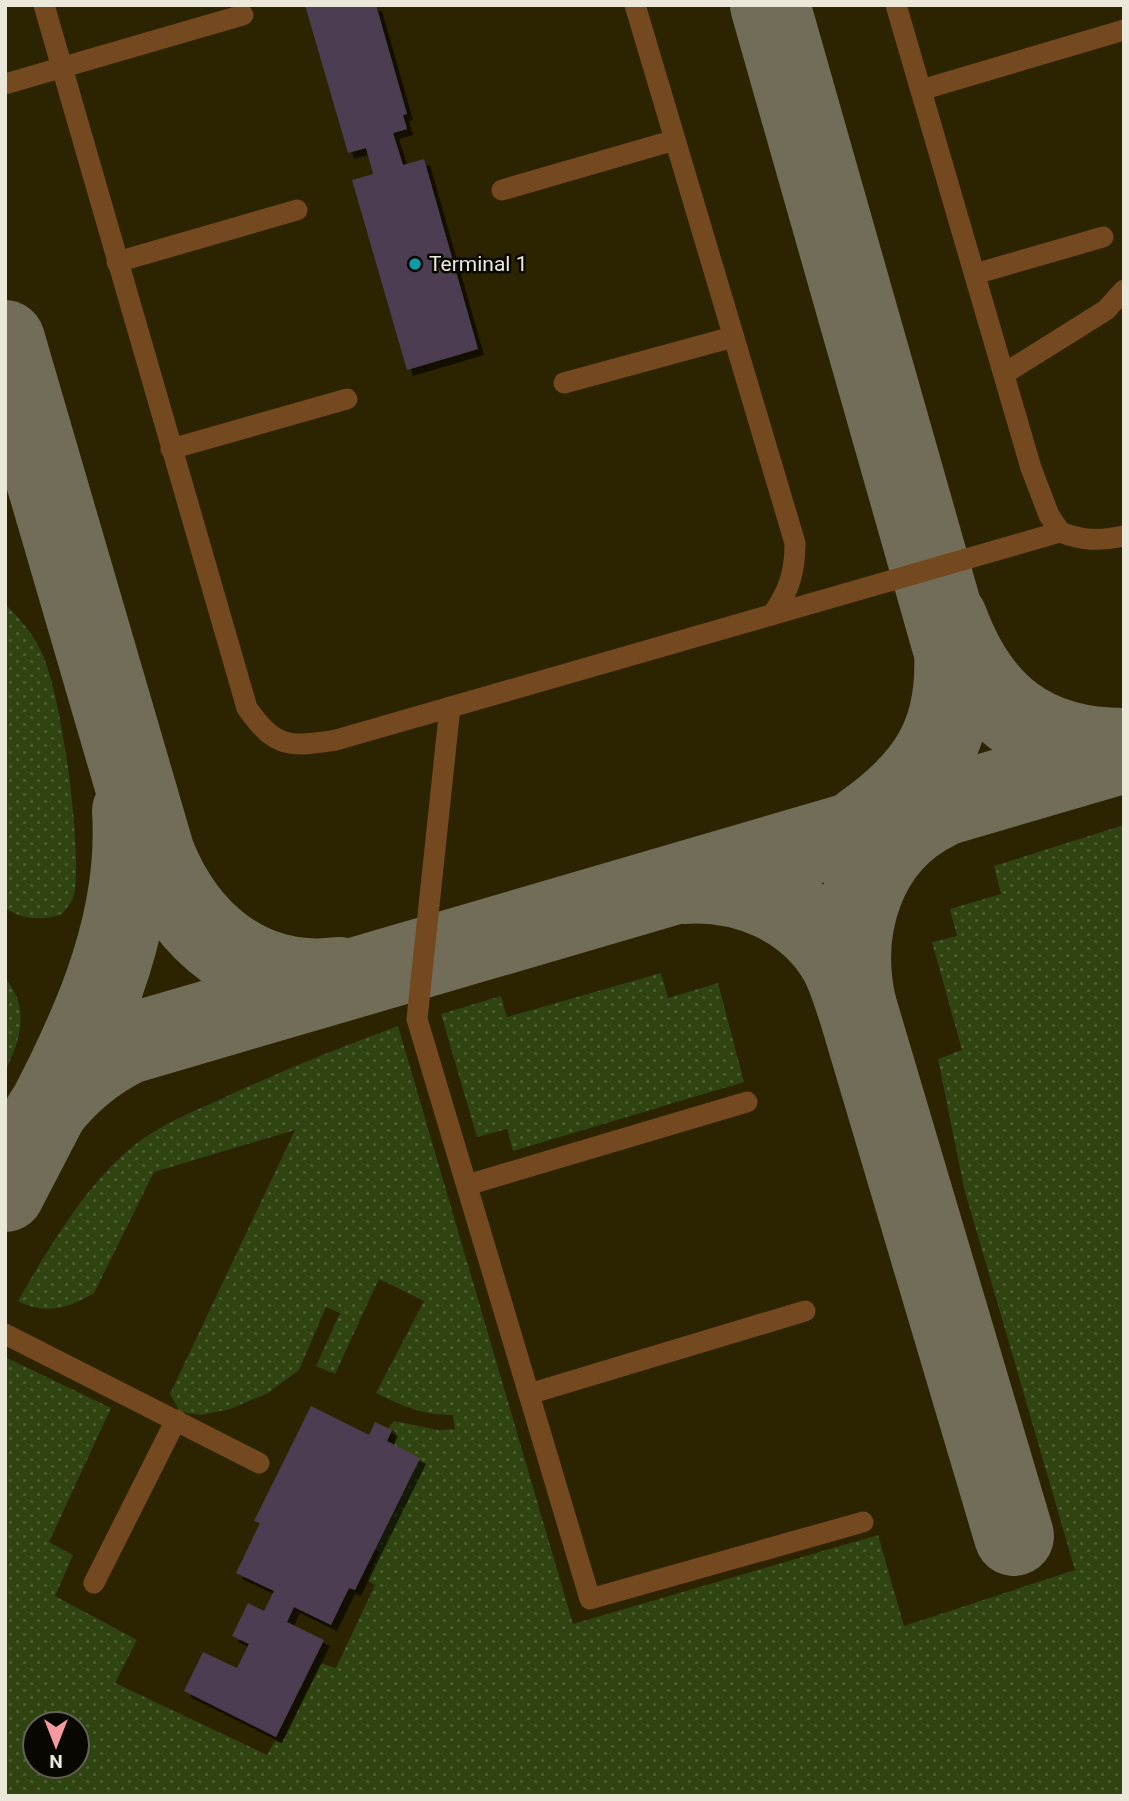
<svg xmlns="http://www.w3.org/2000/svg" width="1129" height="1801" viewBox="0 0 1129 1801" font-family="Roboto,sans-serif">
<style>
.built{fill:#2c2301;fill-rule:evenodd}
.grass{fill:url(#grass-dots);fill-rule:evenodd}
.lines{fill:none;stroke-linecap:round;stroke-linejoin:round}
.taxiway{stroke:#726d58;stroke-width:80}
.building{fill:#4d3c52;filter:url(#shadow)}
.minor{stroke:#75491f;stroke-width:21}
.culture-dot{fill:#0f9aa8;stroke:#090701;stroke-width:2.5}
.labels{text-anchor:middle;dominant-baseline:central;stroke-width:5;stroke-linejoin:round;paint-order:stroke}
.poi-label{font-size:21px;fill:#ece8d9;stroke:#090701;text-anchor:start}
</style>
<defs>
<pattern id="grass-dots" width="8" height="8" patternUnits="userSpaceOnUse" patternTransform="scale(1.75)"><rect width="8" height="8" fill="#304411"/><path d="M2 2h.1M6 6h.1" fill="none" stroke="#4e5f33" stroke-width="1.8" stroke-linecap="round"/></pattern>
<filter id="shadow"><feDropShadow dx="6" dy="6" stdDeviation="0" flood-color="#0009"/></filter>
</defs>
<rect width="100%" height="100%" fill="#231c03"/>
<path class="built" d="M 5,5 L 1124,5 L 1124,1796 L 5,1796 ZM 35,1724 L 77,1724 L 77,1766 L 35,1766 Z"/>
<g class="grass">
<path d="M 5,604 C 19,618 32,632 41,651 C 62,694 81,843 75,890 C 74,899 68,907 62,914 C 41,921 24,920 5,908 Z"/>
<path d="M 1124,825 L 1124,1796 L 5,1796 L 5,1357 L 111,1408 L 49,1542 L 73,1555 L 55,1596 L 137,1640 L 115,1683 L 267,1755 L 275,1741 L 281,1743 L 321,1663 L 336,1668 L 375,1585 L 367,1580 L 379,1552 L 375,1549 L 396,1432 L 388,1428 L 394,1421 L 438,1430 L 455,1429 L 453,1415 C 423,1415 402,1406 376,1393 L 424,1301 L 379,1279 L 335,1374 L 316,1366 L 340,1313 L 326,1307 L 299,1370 L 268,1393 L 230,1409 L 201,1415 L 180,1412 L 170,1394 L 295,1130 L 154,1172 L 94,1293 C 68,1309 45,1315 18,1301 C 48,1249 88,1181 136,1144 C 160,1125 192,1112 221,1099 C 279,1072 338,1048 398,1026 L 573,1624 L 878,1535 L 904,1626 L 1075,1570 L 964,1188 L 938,1059 L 962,1050 L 932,942 L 957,936 L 950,909 L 1001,894 L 994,866 ZM 35,1724 L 77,1724 L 77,1766 L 35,1766 Z"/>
<path d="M 661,973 L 668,998 L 718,983 L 744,1082 L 513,1151 L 507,1129 L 477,1137 L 441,1014 L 501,996 L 507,1017 Z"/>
<path d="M 5,978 C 30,1007 21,1040 5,1071 Z"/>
</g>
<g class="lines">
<g class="taxiway">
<path d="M 770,5 L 954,652 C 958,734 927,780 861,826"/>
<path d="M 5,340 L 155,854 C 186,932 250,988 339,977"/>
<path d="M 948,620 C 979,704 1032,748 1124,748"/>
<path d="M 683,884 C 743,880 806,905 838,959 C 847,974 852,993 858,1010 L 1014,1536"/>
<path d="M 857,1007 C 839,931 863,845 938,809"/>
<path d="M 44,1114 C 67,1083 93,1061 128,1044 L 1124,753"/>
<path d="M 5,1192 C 66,1072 141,951 132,811"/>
</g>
</g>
<g class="building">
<path d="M 305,5 L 376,5 L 407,114 L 403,115 L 407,129 L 393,133 L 403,165 L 424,159 L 478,349 L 407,370 L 352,180 L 373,174 L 366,148 L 348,153 Z"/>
<path d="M 311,1406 L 369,1435 L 375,1422 L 392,1430 L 387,1441 L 420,1458 L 355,1590 L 349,1588 L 331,1625 L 294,1607 L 287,1622 L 324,1640 L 276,1737 L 184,1691 L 203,1652 L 237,1668 L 249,1644 L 232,1636 L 248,1603 L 264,1611 L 274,1591 L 236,1573 L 260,1523 L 254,1521 Z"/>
</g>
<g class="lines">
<g class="minor">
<path d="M 44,5 L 247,708 C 276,749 289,747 336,740 L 1060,532 C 1083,541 1100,541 1124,536"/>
<path d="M 635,5 L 795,543 C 795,573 789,591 772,615"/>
<path d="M 896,5 L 1031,468 L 1049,515 L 1060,532"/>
<path d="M 5,84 L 243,15"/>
<path d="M 921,90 L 1124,30"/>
<path d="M 502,190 L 675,140"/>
<path d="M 117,262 L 297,210"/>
<path d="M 975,274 L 1103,237"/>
<path d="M 1004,374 L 1106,310 L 1124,290"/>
<path d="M 564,383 L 733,337"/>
<path d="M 171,449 L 347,399"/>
<path d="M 450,707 L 417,1019 L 590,1599 L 863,1522"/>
<path d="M 467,1185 L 747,1102"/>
<path d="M 5,1334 L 259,1463"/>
<path d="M 529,1394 L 805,1311"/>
<path d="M 94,1583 L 176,1420"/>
</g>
</g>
<circle class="culture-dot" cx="415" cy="264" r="7"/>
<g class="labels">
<g class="poi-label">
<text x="429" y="264">Terminal 1</text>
</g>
</g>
<rect width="1129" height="1801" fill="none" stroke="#ece8d9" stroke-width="14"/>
<g transform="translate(56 1745) rotate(180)"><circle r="33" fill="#090701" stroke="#646157" stroke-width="2"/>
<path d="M0-5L12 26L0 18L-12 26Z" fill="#f49aa0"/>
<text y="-10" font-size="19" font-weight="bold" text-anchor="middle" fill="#ece8d9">N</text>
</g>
</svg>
